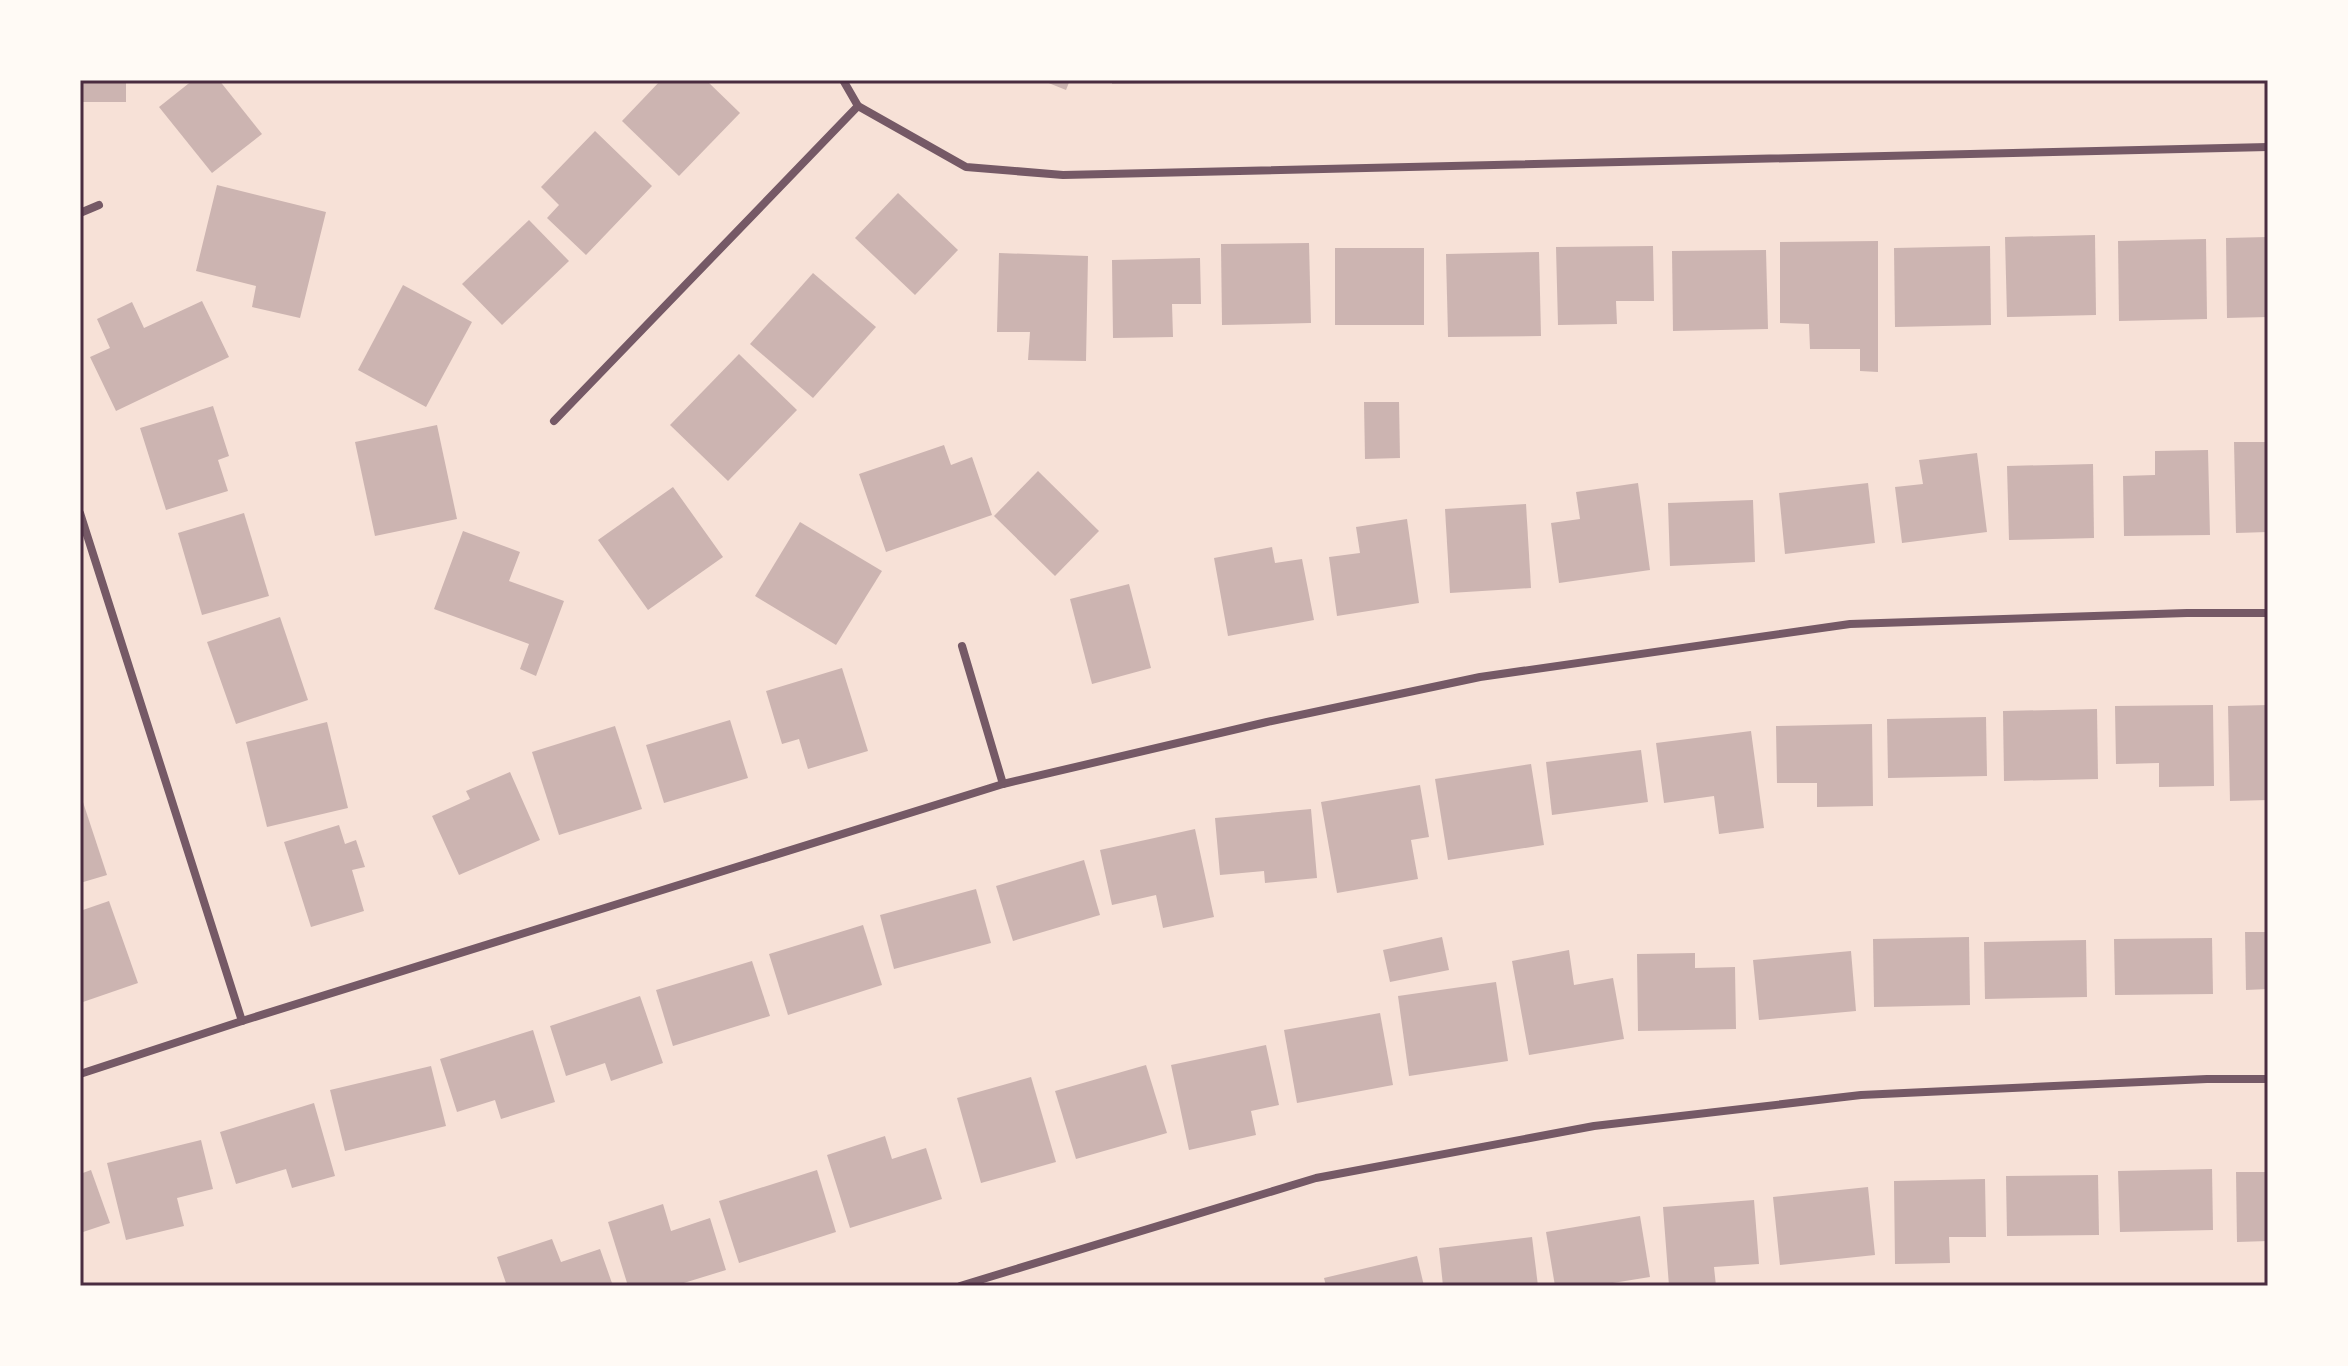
<svg xmlns="http://www.w3.org/2000/svg" width="2348" height="1366" viewBox="0 0 2348 1366" font-family="'Fira Sans',sans-serif">
<style>
.building{fill:#ccb4b1}
.lines{fill:none;stroke-linecap:round;stroke-linejoin:round}
.minor{stroke:#755966;stroke-width:8}
.neatline{fill:none;stroke:#4a2c40;stroke-width:3}
</style>
<rect width="100%" height="100%" fill="#f7e1d7"/>
<g class="building">
<rect x="80" y="80" width="46" height="22"/>
<path d="M 193,80 L 219,80 L 262,134 L 212,173 L 159,107 Z"/>
<path d="M 661,80 L 706,80 L 740,113 L 679,176 L 622,121 Z"/>
<path d="M 1041,80 L 1070,80 L 1066,90 Z"/>
<path d="M 1112,80 L 1208,80 L 1208,83 L 1112,84 Z"/>
<path d="M 595,131 L 652,186 L 586,255 L 547,218 L 559,205 L 541,187 Z"/>
<path d="M 217,185 L 326,212 L 300,318 L 252,307 L 256,286 L 196,271 Z"/>
<path d="M 898,193 L 958,250 L 915,295 L 855,238 Z"/>
<path d="M 529,220 L 569,261 L 502,325 L 462,284 Z"/>
<path d="M 2095,235 L 2096,315 L 2007,317 L 2005,237 Z"/>
<path d="M 2268,237 L 2268,317 L 2227,318 L 2226,238 Z"/>
<path d="M 2206,239 L 2207,319 L 2119,321 L 2118,241 Z"/>
<path d="M 1878,241 L 1878,372 L 1860,371 L 1860,349 L 1810,349 L 1809,324 L 1780,323 L 1780,242 Z"/>
<path d="M 1309,243 L 1311,323 L 1222,325 L 1221,244 Z"/>
<path d="M 1653,246 L 1654,301 L 1616,301 L 1617,324 L 1558,325 L 1556,247 Z"/>
<path d="M 1990,246 L 1991,325 L 1895,327 L 1894,248 Z"/>
<rect x="1335" y="248" width="89" height="77"/>
<path d="M 1766,250 L 1768,329 L 1673,331 L 1672,251 Z"/>
<path d="M 1539,252 L 1541,336 L 1448,337 L 1446,254 Z"/>
<path d="M 999,253 L 1088,256 L 1086,361 L 1028,360 L 1030,332 L 997,332 Z"/>
<path d="M 1200,258 L 1201,304 L 1172,304 L 1173,337 L 1113,338 L 1112,260 Z"/>
<path d="M 813,273 L 876,327 L 813,398 L 750,344 Z"/>
<path d="M 403,285 L 472,322 L 426,407 L 358,370 Z"/>
<path d="M 202,301 L 229,357 L 116,411 L 90,357 L 110,348 L 97,319 L 132,302 L 144,328 Z"/>
<path d="M 739,354 L 797,410 L 728,481 L 670,425 Z"/>
<path d="M 1364,402 L 1399,402 L 1400,458 L 1365,459 Z"/>
<path d="M 213,406 L 229,456 L 218,460 L 228,491 L 166,510 L 140,428 Z"/>
<path d="M 437,425 L 457,519 L 375,536 L 355,442 Z"/>
<path d="M 2234,442 L 2268,442 L 2268,532 L 2236,533 Z"/>
<path d="M 944,445 L 951,465 L 972,457 L 992,515 L 886,552 L 859,474 Z"/>
<path d="M 2208,450 L 2210,535 L 2124,536 L 2123,476 L 2155,475 L 2155,451 Z"/>
<path d="M 1977,453 L 1987,532 L 1902,543 L 1895,487 L 1923,484 L 1919,460 Z"/>
<path d="M 2093,464 L 2094,538 L 2009,540 L 2007,466 Z"/>
<path d="M 1038,471 L 1099,531 L 1055,576 L 994,516 Z"/>
<path d="M 1638,483 L 1650,570 L 1559,583 L 1551,523 L 1580,519 L 1576,492 Z"/>
<path d="M 1868,483 L 1875,543 L 1785,554 L 1779,493 Z"/>
<path d="M 673,487 L 723,557 L 648,610 L 598,540 Z"/>
<path d="M 1753,500 L 1755,562 L 1670,566 L 1668,503 Z"/>
<path d="M 1526,504 L 1531,588 L 1450,593 L 1445,509 Z"/>
<path d="M 244,513 L 269,596 L 202,615 L 178,533 Z"/>
<path d="M 1407,519 L 1419,603 L 1337,616 L 1329,557 L 1360,553 L 1356,527 Z"/>
<path d="M 800,522 L 882,571 L 836,645 L 755,596 Z"/>
<path d="M 463,531 L 520,552 L 509,581 L 564,601 L 536,676 L 520,669 L 529,644 L 434,609 Z"/>
<path d="M 1272,547 L 1275,563 L 1302,559 L 1314,620 L 1228,636 L 1214,558 Z"/>
<path d="M 1129,584 L 1151,668 L 1092,684 L 1070,599 Z"/>
<path d="M 280,617 L 308,700 L 236,724 L 207,642 Z"/>
<path d="M 842,668 L 868,751 L 808,769 L 799,739 L 782,744 L 766,691 Z"/>
<path d="M 2213,705 L 2214,786 L 2159,787 L 2159,763 L 2116,764 L 2115,706 Z"/>
<path d="M 2268,705 L 2268,800 L 2230,801 L 2228,706 Z"/>
<path d="M 2097,709 L 2098,779 L 2004,781 L 2003,711 Z"/>
<path d="M 1986,717 L 1987,776 L 1888,778 L 1887,719 Z"/>
<path d="M 730,720 L 748,778 L 664,803 L 646,745 Z"/>
<path d="M 327,722 L 348,808 L 267,827 L 246,742 Z"/>
<path d="M 1872,724 L 1873,806 L 1817,807 L 1817,783 L 1777,783 L 1776,726 Z"/>
<path d="M 615,726 L 642,809 L 559,835 L 532,752 Z"/>
<path d="M 1751,731 L 1764,828 L 1719,834 L 1714,796 L 1664,803 L 1656,743 Z"/>
<path d="M 1641,750 L 1648,802 L 1552,815 L 1546,762 Z"/>
<path d="M 1531,764 L 1544,845 L 1448,860 L 1435,779 Z"/>
<path d="M 510,772 L 540,840 L 459,875 L 432,816 L 470,799 L 466,791 Z"/>
<path d="M 1420,785 L 1429,837 L 1411,840 L 1418,879 L 1337,893 L 1321,802 Z"/>
<path d="M 80,793 L 107,875 L 80,883 Z"/>
<path d="M 1311,809 L 1317,878 L 1265,883 L 1264,871 L 1220,875 L 1215,818 Z"/>
<path d="M 339,825 L 345,844 L 356,840 L 365,867 L 352,870 L 364,911 L 311,927 L 284,842 Z"/>
<path d="M 1195,829 L 1214,917 L 1163,928 L 1156,895 L 1112,905 L 1100,850 Z"/>
<path d="M 1084,860 L 1100,915 L 1013,941 L 996,886 Z"/>
<path d="M 976,889 L 991,943 L 894,969 L 880,915 Z"/>
<path d="M 109,901 L 138,983 L 80,1003 L 80,911 Z"/>
<path d="M 863,925 L 882,985 L 788,1015 L 769,954 Z"/>
<path d="M 2245,932 L 2268,932 L 2268,989 L 2246,990 Z"/>
<path d="M 1442,937 L 1449,970 L 1390,982 L 1383,950 Z"/>
<path d="M 1969,937 L 1970,1005 L 1874,1007 L 1873,939 Z"/>
<path d="M 2212,938 L 2213,994 L 2115,995 L 2114,939 Z"/>
<path d="M 2086,940 L 2087,997 L 1985,999 L 1984,942 Z"/>
<path d="M 1569,950 L 1574,985 L 1613,978 L 1624,1039 L 1529,1055 L 1512,961 Z"/>
<path d="M 1851,951 L 1856,1011 L 1759,1020 L 1753,960 Z"/>
<path d="M 1695,953 L 1695,968 L 1735,967 L 1736,1029 L 1638,1031 L 1637,954 Z"/>
<path d="M 752,961 L 770,1016 L 673,1046 L 656,990 Z"/>
<path d="M 1496,982 L 1508,1061 L 1409,1076 L 1398,996 Z"/>
<path d="M 640,996 L 663,1063 L 611,1081 L 605,1063 L 566,1076 L 550,1026 Z"/>
<path d="M 1380,1013 L 1393,1085 L 1297,1103 L 1284,1030 Z"/>
<path d="M 533,1030 L 555,1102 L 501,1119 L 495,1100 L 457,1112 L 440,1059 Z"/>
<path d="M 1266,1045 L 1279,1105 L 1251,1111 L 1256,1135 L 1189,1150 L 1171,1065 Z"/>
<path d="M 1146,1065 L 1167,1133 L 1076,1159 L 1055,1091 Z"/>
<path d="M 431,1066 L 446,1126 L 345,1151 L 330,1090 Z"/>
<path d="M 1031,1077 L 1056,1162 L 981,1183 L 957,1098 Z"/>
<path d="M 314,1103 L 335,1176 L 292,1188 L 286,1169 L 236,1184 L 220,1132 Z"/>
<path d="M 885,1136 L 892,1159 L 926,1148 L 942,1199 L 850,1228 L 827,1155 Z"/>
<path d="M 201,1140 L 213,1189 L 177,1198 L 184,1226 L 126,1240 L 107,1163 Z"/>
<path d="M 2212,1169 L 2213,1230 L 2120,1232 L 2118,1171 Z"/>
<path d="M 91,1170 L 110,1223 L 80,1233 L 80,1174 Z"/>
<path d="M 817,1170 L 836,1232 L 739,1263 L 719,1201 Z"/>
<path d="M 2236,1172 L 2268,1172 L 2268,1241 L 2237,1242 Z"/>
<path d="M 2098,1175 L 2099,1235 L 2007,1236 L 2006,1176 Z"/>
<path d="M 1985,1179 L 1986,1237 L 1949,1237 L 1950,1263 L 1895,1264 L 1894,1181 Z"/>
<path d="M 1868,1187 L 1875,1255 L 1780,1265 L 1773,1197 Z"/>
<path d="M 1754,1200 L 1759,1264 L 1714,1267 L 1716,1286 L 1669,1286 L 1663,1207 Z"/>
<path d="M 663,1204 L 671,1231 L 710,1218 L 726,1270 L 674,1286 L 628,1286 L 608,1222 Z"/>
<path d="M 1640,1216 L 1650,1277 L 1594,1286 L 1555,1286 L 1546,1232 Z"/>
<path d="M 1532,1237 L 1538,1286 L 1443,1286 L 1439,1248 Z"/>
<path d="M 552,1239 L 561,1262 L 600,1249 L 613,1286 L 507,1286 L 497,1257 Z"/>
<path d="M 1417,1256 L 1424,1286 L 1326,1286 L 1324,1278 Z"/>
</g>
<g class="lines">
<g class="minor">
<path d="M 843,80 L 858,106 L 966,167 L 1063,175 L 2268,147"/>
<path d="M 80,213 L 99,205"/>
<path d="M 554,421 L 858,106"/>
<path d="M 80,513 L 242,1021"/>
<path d="M 962,646 L 1003,784"/>
<path d="M 80,1074 L 242,1021 L 1003,784 L 1267,722 L 1480,677 L 1850,624 L 2187,613 L 2268,613"/>
<path d="M 960,1286 L 1316,1178 L 1594,1126 L 1861,1095 L 2207,1079 L 2268,1079"/>
</g>
</g>
<rect width="2348" height="1366" fill="none" stroke="#fffaf5" stroke-width="164"/>
<rect x="82" y="82" width="2184" height="1202" class="neatline"/>
</svg>
